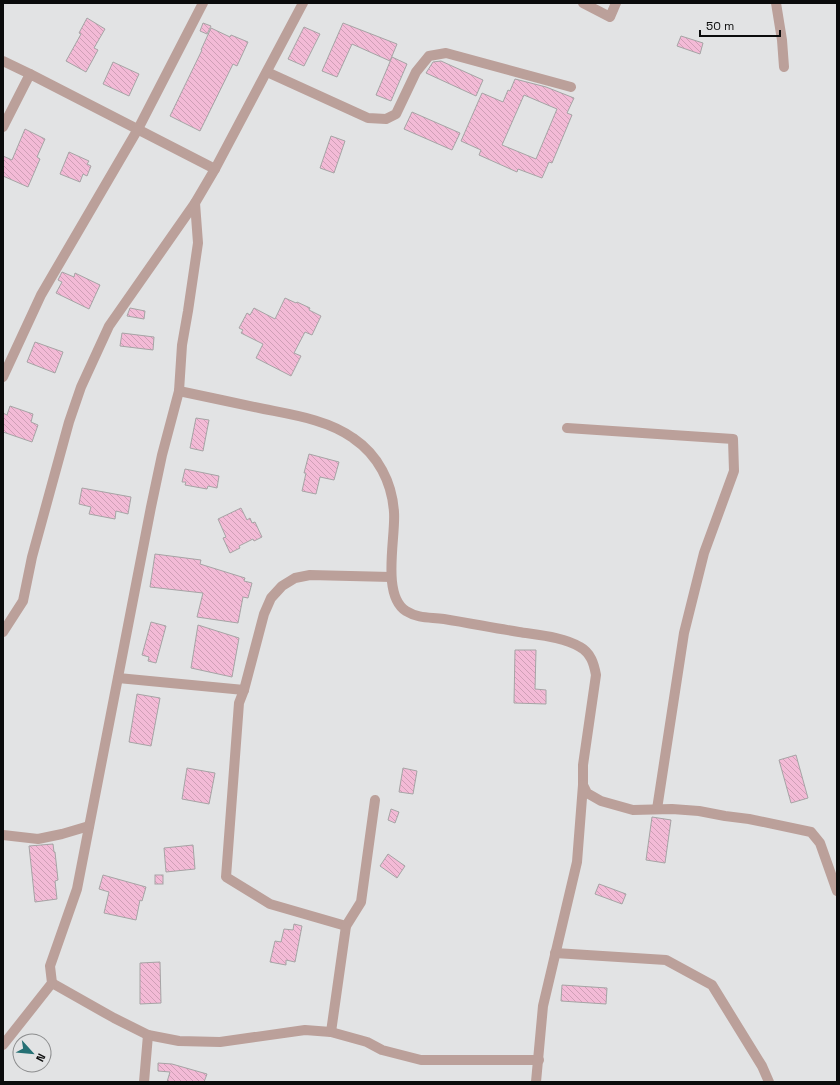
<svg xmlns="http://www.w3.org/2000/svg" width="840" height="1085" viewBox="0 0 840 1085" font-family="'Space Grotesk',sans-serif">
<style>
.building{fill:url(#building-back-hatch);stroke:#a6a4a5;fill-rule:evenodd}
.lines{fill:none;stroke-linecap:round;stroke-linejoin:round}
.street{stroke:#bba09a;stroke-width:10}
</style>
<defs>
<pattern id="building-back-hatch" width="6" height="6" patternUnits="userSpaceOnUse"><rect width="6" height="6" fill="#f3bad6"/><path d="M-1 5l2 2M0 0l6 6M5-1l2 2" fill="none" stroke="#cf9fb6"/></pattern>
</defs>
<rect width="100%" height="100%" fill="#e2e3e4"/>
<g class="building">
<path d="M 87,18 L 105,29 L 94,48 L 98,50 L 86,72 L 66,61 L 81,34 L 79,33 Z"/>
<path d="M 203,23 L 211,26 L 207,34 L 200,31 Z"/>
<path d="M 343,23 L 397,44 L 390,61 L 352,44 L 337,77 L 322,71 Z"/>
<path d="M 304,27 L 320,34 L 304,66 L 288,59 Z"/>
<path d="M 211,28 L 230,37 L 231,35 L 248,42 L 237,66 L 233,64 L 200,131 L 170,116 L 202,50 L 201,50 Z"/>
<path d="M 681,36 L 703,43 L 700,54 L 677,46 Z"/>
<path d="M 392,57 L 407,64 L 391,101 L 376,95 Z"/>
<path d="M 441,61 L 483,80 L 476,96 L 426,73 L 433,62 Z"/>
<path d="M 113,62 L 139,74 L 129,96 L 103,84 Z"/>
<path d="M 515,79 L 546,87 L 574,98 L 567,113 L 572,115 L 552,163 L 549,162 L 542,178 L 518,169 L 517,172 L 479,155 L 481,150 L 461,141 L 482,93 L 503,102 L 508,90 L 510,91 ZM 524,95 L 557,109 L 536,159 L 502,145 Z"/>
<path d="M 412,112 L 460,133 L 452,150 L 404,129 Z"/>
<path d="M 25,129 L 45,139 L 37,157 L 40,159 L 28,187 L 3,176 L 3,156 L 12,160 Z"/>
<path d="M 331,136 L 345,141 L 334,173 L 320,168 Z"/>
<path d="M 69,152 L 89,161 L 87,164 L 91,166 L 87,176 L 83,174 L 80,182 L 60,174 Z"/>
<path d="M 62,272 L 74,277 L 75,273 L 100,285 L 89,309 L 56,293 L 62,282 L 58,280 Z"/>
<path d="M 285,298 L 296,303 L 297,302 L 310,308 L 309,310 L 321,316 L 312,335 L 305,332 L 294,353 L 301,356 L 291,376 L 256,358 L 263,344 L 241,333 L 243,330 L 239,328 L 247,313 L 250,315 L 254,308 L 275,319 Z"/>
<path d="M 130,308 L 145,311 L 144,319 L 127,316 Z"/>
<path d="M 122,333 L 154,337 L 153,350 L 120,346 Z"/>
<path d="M 35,342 L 63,352 L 55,373 L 27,362 Z"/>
<path d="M 10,406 L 33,414 L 31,422 L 38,425 L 32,442 L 3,432 L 3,413 L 7,415 Z"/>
<path d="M 196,418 L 209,420 L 203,451 L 190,448 Z"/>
<path d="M 309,454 L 339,462 L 334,480 L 320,477 L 316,494 L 302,491 L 306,473 L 304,473 Z"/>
<path d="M 185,469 L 219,476 L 217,488 L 208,486 L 207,489 L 185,485 L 186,482 L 182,482 Z"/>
<path d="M 82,488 L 131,497 L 128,514 L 116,511 L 115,519 L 89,514 L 91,507 L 79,504 Z"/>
<path d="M 241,508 L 247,520 L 250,518 L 252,523 L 255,522 L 262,537 L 254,541 L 253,539 L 239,546 L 240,548 L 230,553 L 223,538 L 226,537 L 218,519 Z"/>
<path d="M 155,554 L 201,560 L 200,564 L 245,578 L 244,581 L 252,583 L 248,598 L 243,597 L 238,623 L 197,617 L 203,593 L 150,587 Z"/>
<path d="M 151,622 L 166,626 L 156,663 L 148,661 L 149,657 L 142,655 Z"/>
<path d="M 198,625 L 239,638 L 232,677 L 191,668 Z"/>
<path d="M 515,650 L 536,650 L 535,689 L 546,690 L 546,704 L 514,703 Z"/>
<path d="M 137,694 L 160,698 L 151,746 L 129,742 Z"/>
<path d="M 796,755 L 808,798 L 791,803 L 779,760 Z"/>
<path d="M 187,768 L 215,773 L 209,804 L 182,799 Z"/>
<path d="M 403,768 L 417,771 L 413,794 L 399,792 Z"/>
<path d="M 391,809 L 399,812 L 395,823 L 388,820 Z"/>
<path d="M 652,817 L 671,820 L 665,863 L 646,860 Z"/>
<path d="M 53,844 L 54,852 L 55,852 L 58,880 L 55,881 L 57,899 L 35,902 L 29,846 Z"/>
<path d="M 193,845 L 195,869 L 166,872 L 164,848 Z"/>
<path d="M 388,854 L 405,866 L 397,878 L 380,866 Z"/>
<path d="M 103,875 L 146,887 L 142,901 L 140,900 L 136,920 L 104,913 L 109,892 L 99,889 Z"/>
<rect x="155" y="875" width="8" height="9"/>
<path d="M 599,884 L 626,894 L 622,904 L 595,894 Z"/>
<path d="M 294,924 L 302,926 L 295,962 L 286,960 L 286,965 L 270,962 L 275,941 L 281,942 L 284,929 L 293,930 Z"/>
<path d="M 160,962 L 161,1003 L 140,1004 L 140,963 Z"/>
<path d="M 562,985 L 607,988 L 606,1004 L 561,1001 Z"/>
<path d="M 158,1063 L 172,1064 L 207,1074 L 204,1082 L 167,1082 L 170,1072 L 158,1071 Z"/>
</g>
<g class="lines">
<g class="street">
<path d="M 583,3 L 610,17 L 616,3"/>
<path d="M 776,3 L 782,40 L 784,67"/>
<path d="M 3,61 L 30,74"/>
<path d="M 267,72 L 368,118 L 386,119 L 396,114 L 416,72 L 429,56 L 446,53 L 571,87"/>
<path d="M 3,127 L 30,74 L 215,169"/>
<path d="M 3,377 L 41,295 L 138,129 L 203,3"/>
<path d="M 179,391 C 207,397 236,403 264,409 C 294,415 328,420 353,438 C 378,455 392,482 394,512 C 396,537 381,595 406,611 C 419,619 430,617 444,619 C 469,623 494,628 519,632 C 538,635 564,637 580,647 C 591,653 594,664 596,675 L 583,765 L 583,785 L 587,793 L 601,801 L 633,810 L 672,809 L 699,811 L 725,816 L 749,819 L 811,832 L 820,843 L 837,891"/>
<path d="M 567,428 L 733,439 L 734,471 L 704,553 L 684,633 L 657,809"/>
<path d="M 3,632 L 23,601 L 32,557 L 69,422 L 81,387 L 109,326 L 195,203 L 215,169 L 303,3"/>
<path d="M 118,678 L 244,690"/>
<path d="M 3,835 L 38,839 L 62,834 L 89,826"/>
<path d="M 346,926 L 270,904 L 226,877 L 239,703 L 244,690 L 264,614 L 271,598 L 282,586 L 295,578 L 310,575 L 391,577"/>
<path d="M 555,953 L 666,960 L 712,985 L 762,1066 L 769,1082"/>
<path d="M 52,983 L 114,1018 L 148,1035 L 179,1041 L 220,1042 L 305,1030 L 331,1032 L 367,1042 L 382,1050 L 421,1060 L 539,1060"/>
<path d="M 331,1032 L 346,926 L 361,902 L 375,800"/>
<path d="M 3,1045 L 52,983 L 50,966 L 77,889 L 151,507 L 162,455 L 179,391 L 182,345 L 188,311 L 198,243 L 195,203"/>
<path d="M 144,1082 L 148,1035"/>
<path d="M 536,1082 L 543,1006 L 577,862 L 583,785"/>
</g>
</g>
<rect width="840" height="1085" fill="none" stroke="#0b0c0c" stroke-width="8"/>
<g transform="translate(32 1053) rotate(117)"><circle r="19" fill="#e2e3e4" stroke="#8c8d8e"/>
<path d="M0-3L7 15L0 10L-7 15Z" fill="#257074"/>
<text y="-6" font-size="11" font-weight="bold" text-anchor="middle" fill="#0b0c0c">N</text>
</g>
<path d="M700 30v6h80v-6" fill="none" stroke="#0b0c0c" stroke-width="2"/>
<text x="706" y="30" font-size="12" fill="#0b0c0c" stroke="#e2e3e4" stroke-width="3" paint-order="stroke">50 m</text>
</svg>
